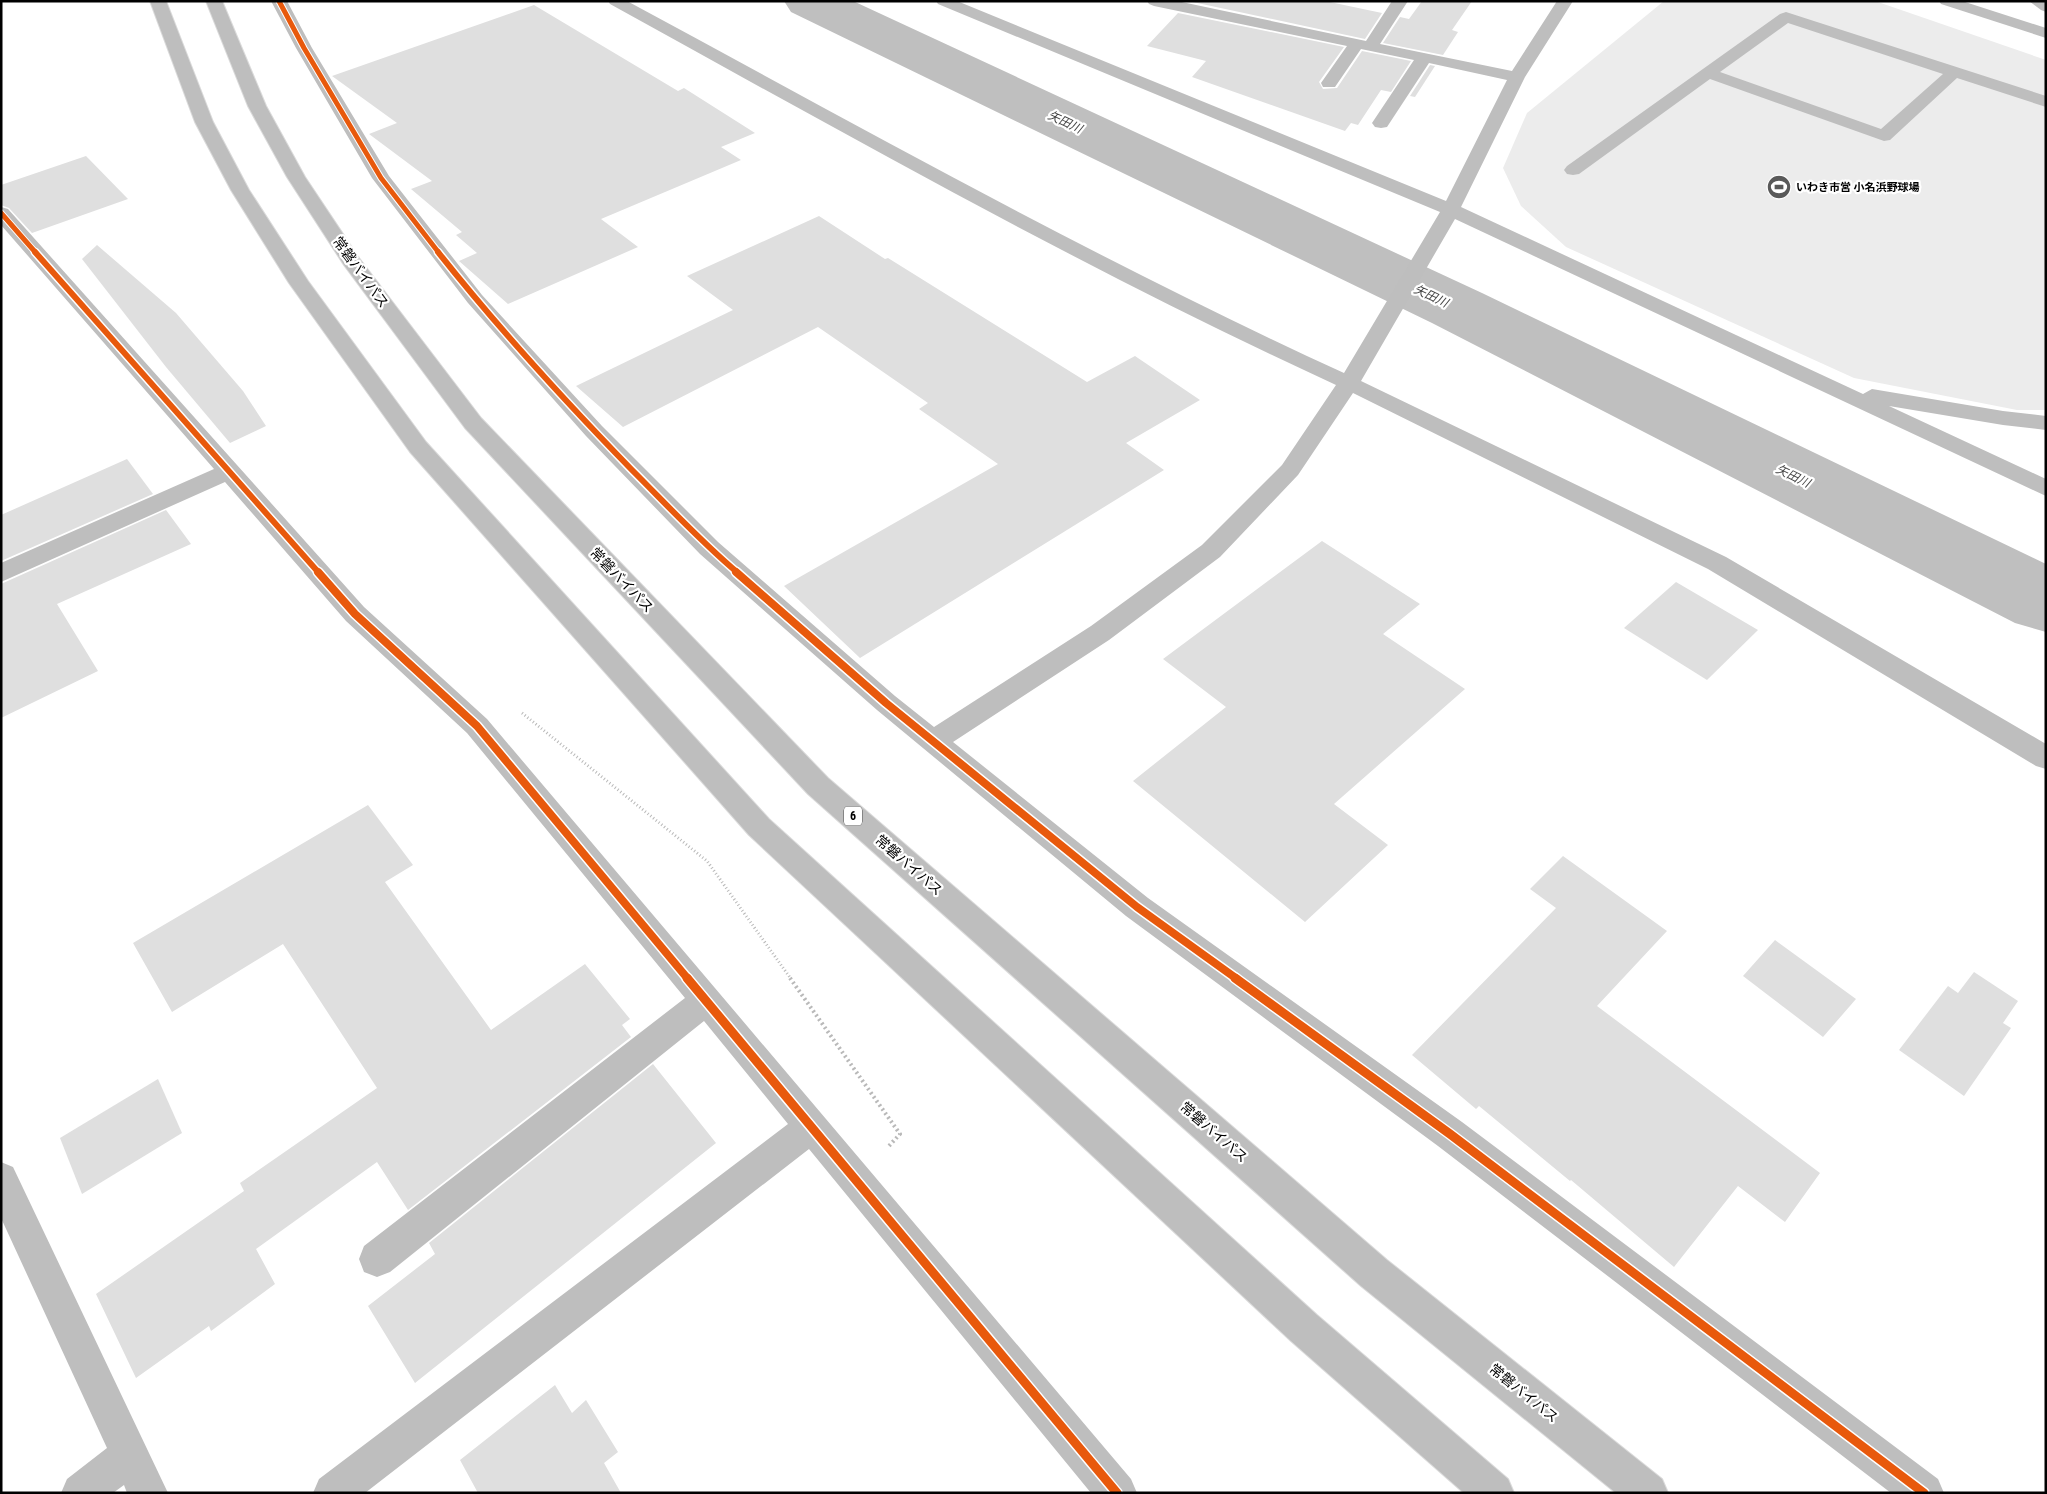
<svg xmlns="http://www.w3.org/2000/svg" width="2047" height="1494" viewBox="0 0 2047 1494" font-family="'Roboto Condensed','Noto Sans JP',sans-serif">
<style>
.green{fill:#ececec}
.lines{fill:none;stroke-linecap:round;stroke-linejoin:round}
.river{fill:#bfbfbf;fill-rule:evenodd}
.building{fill:#dfdfdf}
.highway-casing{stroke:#dbdbdb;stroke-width:2}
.path-far1{stroke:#b9b9b9;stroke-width:3;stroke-dasharray:1 2.5;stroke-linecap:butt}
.path{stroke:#b9b9b9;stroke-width:4;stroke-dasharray:2 3;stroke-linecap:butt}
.minor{fill:#bebebe;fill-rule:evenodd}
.highway{fill:#bebebe;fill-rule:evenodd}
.cycleway-far3-casing{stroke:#fff;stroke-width:7}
.cycleway-far2-casing{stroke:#fff;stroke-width:9}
.cycleway-far1-casing{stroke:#fff;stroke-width:11}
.cycleway-casing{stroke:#fff;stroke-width:12}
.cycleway-far3{stroke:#e8590c;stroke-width:5}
.cycleway-far2{stroke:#e8590c;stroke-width:6}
.cycleway-far1{stroke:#e8590c;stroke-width:8}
.cycleway{stroke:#e8590c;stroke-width:9}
.labels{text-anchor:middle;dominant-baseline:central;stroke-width:4.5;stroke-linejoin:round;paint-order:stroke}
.far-poi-label{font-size:11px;font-weight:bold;fill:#000;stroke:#fff;text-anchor:start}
.far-water-label{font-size:12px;font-style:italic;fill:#444;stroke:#fff}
.shield{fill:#fff;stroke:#4c4c4c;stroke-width:1}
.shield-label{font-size:12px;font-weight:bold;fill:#000}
.street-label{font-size:14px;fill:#000;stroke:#fff}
</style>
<rect width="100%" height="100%" fill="#fff"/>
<path class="green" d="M 1664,1 L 1875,1 L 2046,60 L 2046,410 L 2017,410 L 1854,378 L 1566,247 L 1521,206 L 1503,168 L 1527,113 Z"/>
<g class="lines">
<path class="river" d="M 784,1 L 853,1 L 1482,293 L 2046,564 L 2046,632 L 2015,623 L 1432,323 L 791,12 Z"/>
</g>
<g class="building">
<path d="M 1188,1 L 1325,1 L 1382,13 L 1365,39 Z"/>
<path d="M 1422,1 L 1472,1 L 1452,30 L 1458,32 L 1443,55 L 1383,43 L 1400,17 L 1409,19 Z"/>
<path d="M 534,5 L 678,91 L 684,88 L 755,133 L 721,147 L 741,160 L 601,219 L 638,247 L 508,304 L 459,261 L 477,253 L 456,235 L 462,232 L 411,189 L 432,181 L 369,134 L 397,123 L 332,76 Z"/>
<path d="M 1178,13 L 1344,47 L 1319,82 L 1323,89 L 1337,88 L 1362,51 L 1411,61 L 1391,92 L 1381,90 L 1358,125 L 1351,123 L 1345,131 L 1192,77 L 1206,61 L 1147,46 Z"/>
<path d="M 1430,65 L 1435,66 L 1415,97 L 1410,96 Z"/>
<path d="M 86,156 L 128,199 L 32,233 L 9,208 L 1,205 L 1,185 Z"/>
<path d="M 819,216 L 885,259 L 888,258 L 1087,382 L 1135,356 L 1200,400 L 1126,443 L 1164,470 L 860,658 L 784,586 L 998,464 L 919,409 L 928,403 L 818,327 L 623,427 L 576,386 L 733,310 L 687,276 Z"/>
<path d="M 97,245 L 176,313 L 243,391 L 266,426 L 230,443 L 166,367 L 82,259 Z"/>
<path d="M 127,459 L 153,494 L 1,561 L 1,515 Z"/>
<path d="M 166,510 L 191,544 L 57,604 L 98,671 L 1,718 L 1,584 Z"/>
<path d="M 1322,541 L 1420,604 L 1383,634 L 1465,689 L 1334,804 L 1388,845 L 1305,922 L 1133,781 L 1226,707 L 1163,659 Z"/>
<path d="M 1676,582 L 1758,630 L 1707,680 L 1624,628 Z"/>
<path d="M 368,805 L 413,865 L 385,882 L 491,1030 L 585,964 L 630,1019 L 622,1025 L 631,1037 L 408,1210 L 377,1162 L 256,1249 L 275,1284 L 211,1331 L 209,1326 L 136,1378 L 96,1294 L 244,1191 L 240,1183 L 377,1088 L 283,944 L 172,1012 L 133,943 Z"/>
<path d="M 1563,856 L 1667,931 L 1597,1006 L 1820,1173 L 1785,1222 L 1738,1186 L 1674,1267 L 1571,1180 L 1570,1181 L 1479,1106 L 1476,1109 L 1412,1055 L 1556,908 L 1530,889 Z"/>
<path d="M 1775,940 L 1856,999 L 1823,1037 L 1743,976 Z"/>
<path d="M 1974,972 L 2018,1001 L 2003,1023 L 2011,1028 L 1964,1096 L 1899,1050 L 1948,986 L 1958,993 Z"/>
<path d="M 653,1064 L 716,1143 L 415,1383 L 368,1306 L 435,1254 L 429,1243 Z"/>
<path d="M 158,1079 L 182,1133 L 82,1194 L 60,1138 Z"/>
<path d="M 555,1385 L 572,1413 L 586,1400 L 618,1452 L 604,1463 L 621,1493 L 478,1493 L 460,1460 Z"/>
</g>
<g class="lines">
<g class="highway-casing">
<g id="highway">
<path d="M 150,1 L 166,1 L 213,122 L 249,190 L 308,281 L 426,442 L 769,819 L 1317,1315 L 1508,1479 L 1514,1493 L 1464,1493 L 1291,1341 L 749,835 L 410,452 L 289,283 L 231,190 L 195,122 Z"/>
<path d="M 206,1 L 222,1 L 266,106 L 305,177 L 359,258 L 481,418 L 828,778 L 1387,1260 L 1662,1479 L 1668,1493 L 1616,1493 L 1361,1286 L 808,794 L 465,428 L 344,265 L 287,177 L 248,106 Z"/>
</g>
</g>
<path class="path-far1" d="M 522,713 L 707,861 L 791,979"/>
<path class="path" d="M 790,978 L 900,1134 L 888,1147"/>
<g class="minor">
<path d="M 271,1 L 287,1 L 312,48 L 389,176 L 482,295 L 602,426 L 718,542 L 895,696 L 934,727 L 1091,626 L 1202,545 L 1282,465 L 1336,385 C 1088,271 849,136 610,4 L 608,1 L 627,1 C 864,129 1099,261 1344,373 L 1440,212 L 938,4 L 936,1 L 957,1 L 1446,201 L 1507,80 L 1429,63 L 1387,127 L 1381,128 L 1375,127 L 1372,123 L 1414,60 L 1361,49 L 1335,87 L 1323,87 L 1321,83 L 1347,46 L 1154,6 L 1149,4 L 1147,1 L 1177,1 L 1366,41 L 1392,1 L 1408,1 L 1380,44 L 1512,71 L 1557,1 L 1573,1 L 1525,77 L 1461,207 L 1863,394 L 1872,389 L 2003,411 L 2046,416 L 2046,430 L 2003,425 L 1889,406 L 2046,479 L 2046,496 L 1455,219 L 1361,381 L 1726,557 L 2046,744 L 2046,769 L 2036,766 L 1708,569 L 1353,393 L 1298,475 L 1220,557 L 1109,640 L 953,742 L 1148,898 L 1462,1122 L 1938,1479 L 1944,1493 L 1891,1493 L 1438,1146 L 1126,916 L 877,710 L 700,554 L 586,436 L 468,303 L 372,178 L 296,48 Z"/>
<path d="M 1939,1 L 1962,1 L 2046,28 L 2046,38 L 1941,4 Z"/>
<path d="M 2029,1 L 2046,1 L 2046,12 L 2041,10 Z"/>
<path d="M 1786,12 L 2046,96 L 2046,107 L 1957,78 L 1890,140 L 1884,141 L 1710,79 L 1579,174 L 1573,175 L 1567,174 L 1564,170 L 1567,166 L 1780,14 ZM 1788,23 L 1943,74 L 1881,129 L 1720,72 Z"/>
<path d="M 1,207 L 8,209 L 364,607 L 487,719 L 1131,1479 L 1137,1493 L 1091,1493 L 809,1149 L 365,1493 L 313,1493 L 319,1479 L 788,1124 L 704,1021 L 390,1272 L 377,1277 L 364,1272 L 359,1259 L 364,1246 L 685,998 L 467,733 L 346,621 L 225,482 L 1,582 L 1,563 L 214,469 L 1,225 Z"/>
<path d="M 1,1162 L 13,1167 L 168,1493 L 127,1493 L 124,1485 L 113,1493 L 61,1493 L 67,1479 L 107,1448 L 1,1218 Z"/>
</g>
<use href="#highway" class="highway"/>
<g class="cycleway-far3-casing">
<g id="cycleway-far3">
<path d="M 279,1 L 304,48 L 381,178 L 439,253"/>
<path d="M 1,213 L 36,253"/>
</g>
</g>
<g class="cycleway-far2-casing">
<g id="cycleway-far2">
<path d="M 35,252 L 319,573"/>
<path d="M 438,252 C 498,328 564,400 632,470 C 667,505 700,541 738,573"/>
</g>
</g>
<g class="cycleway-far1-casing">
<g id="cycleway-far1">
<path d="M 318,572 L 355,614 L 477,726 L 688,979"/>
<path d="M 736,572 L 886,703 L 1137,907 L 1237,979"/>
</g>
</g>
<g class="cycleway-casing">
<g id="cycleway">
<path d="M 687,978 L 1117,1493"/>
<path d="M 1235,978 L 1450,1134 L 1924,1493"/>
</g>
</g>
<use href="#cycleway-far3" class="cycleway-far3"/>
<use href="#cycleway-far2" class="cycleway-far2"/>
<use href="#cycleway-far1" class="cycleway-far1"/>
<use href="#cycleway" class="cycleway"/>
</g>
<defs>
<g id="stadium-disc" transform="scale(1.25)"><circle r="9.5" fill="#595959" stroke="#fff"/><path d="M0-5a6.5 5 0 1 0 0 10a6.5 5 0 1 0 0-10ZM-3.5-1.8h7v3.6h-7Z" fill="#fff"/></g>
</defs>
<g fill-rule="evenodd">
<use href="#stadium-disc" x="1779" y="187"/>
</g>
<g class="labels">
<g class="far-poi-label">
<text x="1796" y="187">いわき市営 小名浜野球場</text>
</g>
<g class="far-water-label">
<text transform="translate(1065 122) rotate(25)">矢田川</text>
<text transform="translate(1431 296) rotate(25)">矢田川</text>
<text transform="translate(1793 476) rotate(26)">矢田川</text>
</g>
<rect class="shield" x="844" y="806.5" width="18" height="19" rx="4"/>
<g class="shield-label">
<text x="853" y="816">6</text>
</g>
<g class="street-label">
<text transform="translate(361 272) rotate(54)">常磐バイパス</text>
<text transform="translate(622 580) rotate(46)">常磐バイパス</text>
<text transform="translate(909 865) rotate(41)">常磐バイパス</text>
<text transform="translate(1214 1132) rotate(41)">常磐バイパス</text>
<text transform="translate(1524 1393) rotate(39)">常磐バイパス</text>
</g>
</g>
<rect width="2047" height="1494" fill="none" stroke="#000000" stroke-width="5"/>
</svg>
